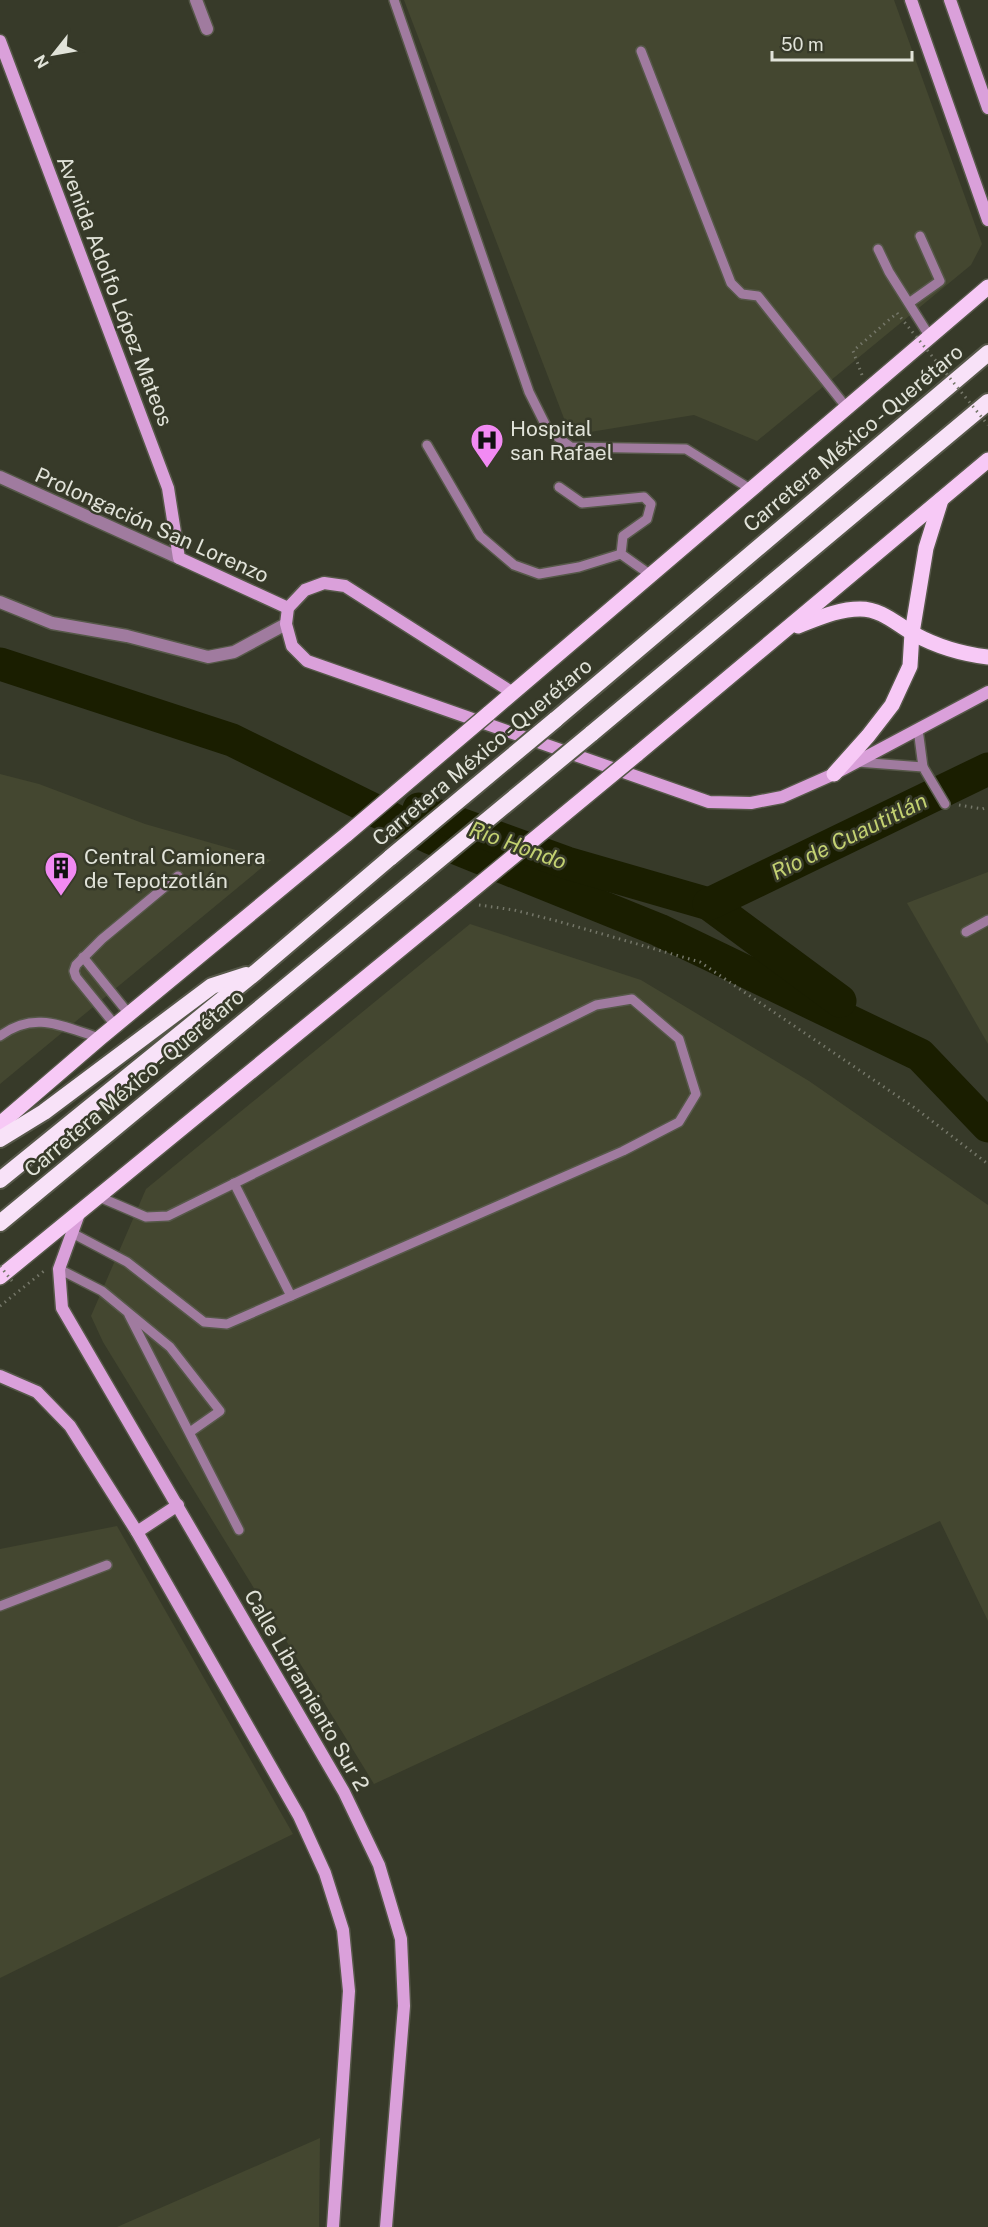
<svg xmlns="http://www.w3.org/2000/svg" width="988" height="2227" viewBox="0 0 988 2227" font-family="'Public Sans',sans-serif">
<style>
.built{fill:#444730}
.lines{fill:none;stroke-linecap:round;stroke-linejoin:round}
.river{stroke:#1a1e00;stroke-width:33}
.service-casing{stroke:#565849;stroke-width:12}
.minor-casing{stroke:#565849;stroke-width:15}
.secondary-casing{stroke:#565849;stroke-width:15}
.primary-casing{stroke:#565849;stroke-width:18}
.trunk-casing{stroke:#565849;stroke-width:20}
.path{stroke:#757769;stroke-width:3;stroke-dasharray:1.5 4.5;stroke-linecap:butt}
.service{stroke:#a07b9f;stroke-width:9}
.minor{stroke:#a07b9f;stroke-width:12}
.secondary{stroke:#daa0da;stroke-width:12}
.primary{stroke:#f7c9f6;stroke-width:15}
.trunk{stroke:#f8e2f8;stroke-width:16}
.primary-bridge-casing{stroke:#565849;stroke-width:18;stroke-linecap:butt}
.trunk-bridge-casing{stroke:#565849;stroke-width:20;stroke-linecap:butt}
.path-bridge{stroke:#757769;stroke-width:3;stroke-dasharray:1.5 4.5;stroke-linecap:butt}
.primary-bridge{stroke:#f7c9f6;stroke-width:15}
.trunk-bridge{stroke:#f8e2f8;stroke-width:16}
.labels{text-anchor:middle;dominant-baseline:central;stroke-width:5;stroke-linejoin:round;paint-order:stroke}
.street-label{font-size:21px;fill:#e1e3d9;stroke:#373a29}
.poi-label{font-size:21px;fill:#e1e3d9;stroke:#373a29;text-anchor:start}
.water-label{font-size:22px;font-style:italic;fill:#c3d171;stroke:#373a29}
</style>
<rect width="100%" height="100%" fill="#373a29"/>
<g class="built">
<path d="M 404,0 L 894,0 L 982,244 L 971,265 L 757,441 L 694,415 L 584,433 L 565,421 Z"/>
<path d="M 0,774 L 39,784 L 145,824 L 271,860 L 0,1084 Z"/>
<path d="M 988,872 L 988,1044 L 907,903 Z"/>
<path d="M 470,924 L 641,980 L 809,1081 L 988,1205 L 988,1621 L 940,1521 L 374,1784 L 103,1342 L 91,1316 L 146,1189 Z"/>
<path d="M 117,1526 L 293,1834 L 0,1978 L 0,1549 Z"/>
<path d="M 320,2138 L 319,2227 L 117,2227 Z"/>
</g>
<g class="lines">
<g class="river">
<path d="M 0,664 L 232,740 L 431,838 L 659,930 L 920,1055 L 988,1126"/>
<path d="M 419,809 L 567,863 L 709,904 L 840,1001"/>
<path d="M 709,904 L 988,769"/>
</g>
<g class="service-casing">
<g id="service">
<path d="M 394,0 L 529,392 L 548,430 L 571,447 L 686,449 L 752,490"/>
<path d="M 641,51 L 731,283 L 742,294 L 758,296 L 847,408"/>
<path d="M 878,249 L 889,272 L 930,337"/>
<path d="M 909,303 L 940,281 L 920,236"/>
<path d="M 427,445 L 480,536 L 514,565 L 539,574 L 579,567 L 621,554"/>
<path d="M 559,487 L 582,503 L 644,497 L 651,504 L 647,519 L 623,536 L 621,554 L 652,576"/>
<path d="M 918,729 L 923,767"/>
<path d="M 857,762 L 923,767 L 945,804"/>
<path d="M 966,932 L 988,920"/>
<path d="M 83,957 L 129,1014"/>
<path d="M 115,1025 L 76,977 L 74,971 L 76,965 L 102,939 L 178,876"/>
<path d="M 0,1036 C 35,1010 63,1027 100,1038"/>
<path d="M 234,1183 L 291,1296"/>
<path d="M 72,1233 L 127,1262 L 204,1322 L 227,1324 L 623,1151 L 679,1122 L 696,1094 L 679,1039 L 632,999 L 596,1005 L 168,1216 L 146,1217 L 97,1196"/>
<path d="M 59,1269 L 102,1291 L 170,1347 L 220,1411 L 190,1432"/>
<path d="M 129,1315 L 239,1530"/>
<path d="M 0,1606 L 107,1565"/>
</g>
</g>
<g class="minor-casing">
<g id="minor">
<path d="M 196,0 L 207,29"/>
<path d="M 0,477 L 179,558"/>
<path d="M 0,602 L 52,623 L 127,636 L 208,657 L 234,652 L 286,624"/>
</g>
</g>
<g class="secondary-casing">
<g id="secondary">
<path d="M 911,0 L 988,220"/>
<path d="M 950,0 L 988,108"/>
<path d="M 0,41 L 168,488 L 179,558 L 288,608"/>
<path d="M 513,693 L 345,586 L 324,583 L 305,590 L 288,608 L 286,624 L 292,646 L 307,661 L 709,802 L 751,803 L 782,797 L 834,774 L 988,692"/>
<path d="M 80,1211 L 59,1269 L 62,1308 L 344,1792 L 379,1865 L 401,1939 L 404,2006 L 386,2227"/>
<path d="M 0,1376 L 37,1392 L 70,1426 L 137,1532 L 299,1816 L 325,1873 L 343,1930 L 349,1991 L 333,2227"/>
<path d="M 137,1532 L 178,1505"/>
</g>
</g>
<g class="primary-casing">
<g id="primary">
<path d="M 798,626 C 819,618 838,609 860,609 C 882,609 896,624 914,634 C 936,646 962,654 988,657"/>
<path d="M 488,714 L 988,287"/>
<path d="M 636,755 L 988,460"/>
<path d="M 834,774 L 868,736 L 892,705 L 910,666 L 912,633 L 926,548 L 941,500"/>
<path d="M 0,1124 L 100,1038 L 347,834"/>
<path d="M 0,1277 L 458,902"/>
</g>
</g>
<g class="trunk-casing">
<g id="trunk">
<path d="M 555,720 L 988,353"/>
<path d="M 591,734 L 988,402"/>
<path d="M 0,1139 L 44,1112 L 212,986 L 246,975"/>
<path d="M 0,1180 L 256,972 L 391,857"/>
<path d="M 0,1223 L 422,874"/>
</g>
</g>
<g class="path">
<path d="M 862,375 L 853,351 L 897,313"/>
<path d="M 959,805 L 982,809 L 988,807"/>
<path d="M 479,905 L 514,910 L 557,921 L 700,962 L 915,1108 L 988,1164"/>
<path d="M 0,1306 L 44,1271"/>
</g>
<use href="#service" class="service"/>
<use href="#minor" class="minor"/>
<use href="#secondary" class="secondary"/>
<use href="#primary" class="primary"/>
<use href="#trunk" class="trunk"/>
<g class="primary-bridge-casing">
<g id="primary-bridge">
<path d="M 347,834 L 488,714"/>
<path d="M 458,902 L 636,755"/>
</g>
</g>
<g class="trunk-bridge-casing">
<g id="trunk-bridge">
<path d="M 391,857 L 555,720"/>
<path d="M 422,874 L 591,734"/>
</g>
</g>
<g class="path-bridge">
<path d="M 897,313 L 988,425"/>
<path d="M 0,1266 L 12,1281"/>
</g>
<use href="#primary-bridge" class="primary-bridge"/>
<use href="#trunk-bridge" class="trunk-bridge"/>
</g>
<defs>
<g id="hospital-pin" transform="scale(1.725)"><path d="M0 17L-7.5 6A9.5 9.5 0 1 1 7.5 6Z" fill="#f28af3" stroke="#373a29"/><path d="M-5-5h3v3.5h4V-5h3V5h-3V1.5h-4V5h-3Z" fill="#111"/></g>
<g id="building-pin" transform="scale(1.725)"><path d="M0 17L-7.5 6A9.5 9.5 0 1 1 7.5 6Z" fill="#f28af3" stroke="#373a29"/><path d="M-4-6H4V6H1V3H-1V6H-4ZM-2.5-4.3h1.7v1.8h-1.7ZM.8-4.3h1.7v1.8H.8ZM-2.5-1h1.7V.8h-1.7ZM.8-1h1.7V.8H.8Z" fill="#111"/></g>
</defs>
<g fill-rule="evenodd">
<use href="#hospital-pin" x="487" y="440"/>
<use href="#building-pin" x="61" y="868"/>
</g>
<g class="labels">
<g class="street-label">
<text transform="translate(115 291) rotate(69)">Avenida Adolfo López Mateos</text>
<text transform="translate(853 438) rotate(-40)">Carretera México - Querétaro</text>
<text transform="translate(152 525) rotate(24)">Prolongación San Lorenzo</text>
<text transform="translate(482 752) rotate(-40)">Carretera México - Querétaro</text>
<text transform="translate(134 1083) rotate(-40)">Carretera México - Querétaro</text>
<text transform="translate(307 1690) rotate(60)">Calle Libramiento Sur 2</text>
</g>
<g class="poi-label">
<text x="510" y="428">Hospital<tspan x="510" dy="24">san Rafael</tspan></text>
<text x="84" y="856">Central Camionera<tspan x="84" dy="24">de Tepotzotlán</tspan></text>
</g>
<g class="water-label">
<text transform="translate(849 836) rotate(-26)">Rio de Cuautitlán</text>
<text transform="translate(518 845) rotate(20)">Rio Hondo</text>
</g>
</g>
<g transform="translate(54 54) rotate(239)" stroke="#373a29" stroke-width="4.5" paint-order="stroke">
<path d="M0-4.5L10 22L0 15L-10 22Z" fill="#e1e3d9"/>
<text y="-9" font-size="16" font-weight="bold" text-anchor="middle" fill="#e1e3d9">N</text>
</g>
<path d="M772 51v9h140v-9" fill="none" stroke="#e1e3d9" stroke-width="3"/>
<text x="781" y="51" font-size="18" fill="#e1e3d9" stroke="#373a29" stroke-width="4.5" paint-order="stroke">50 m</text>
</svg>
